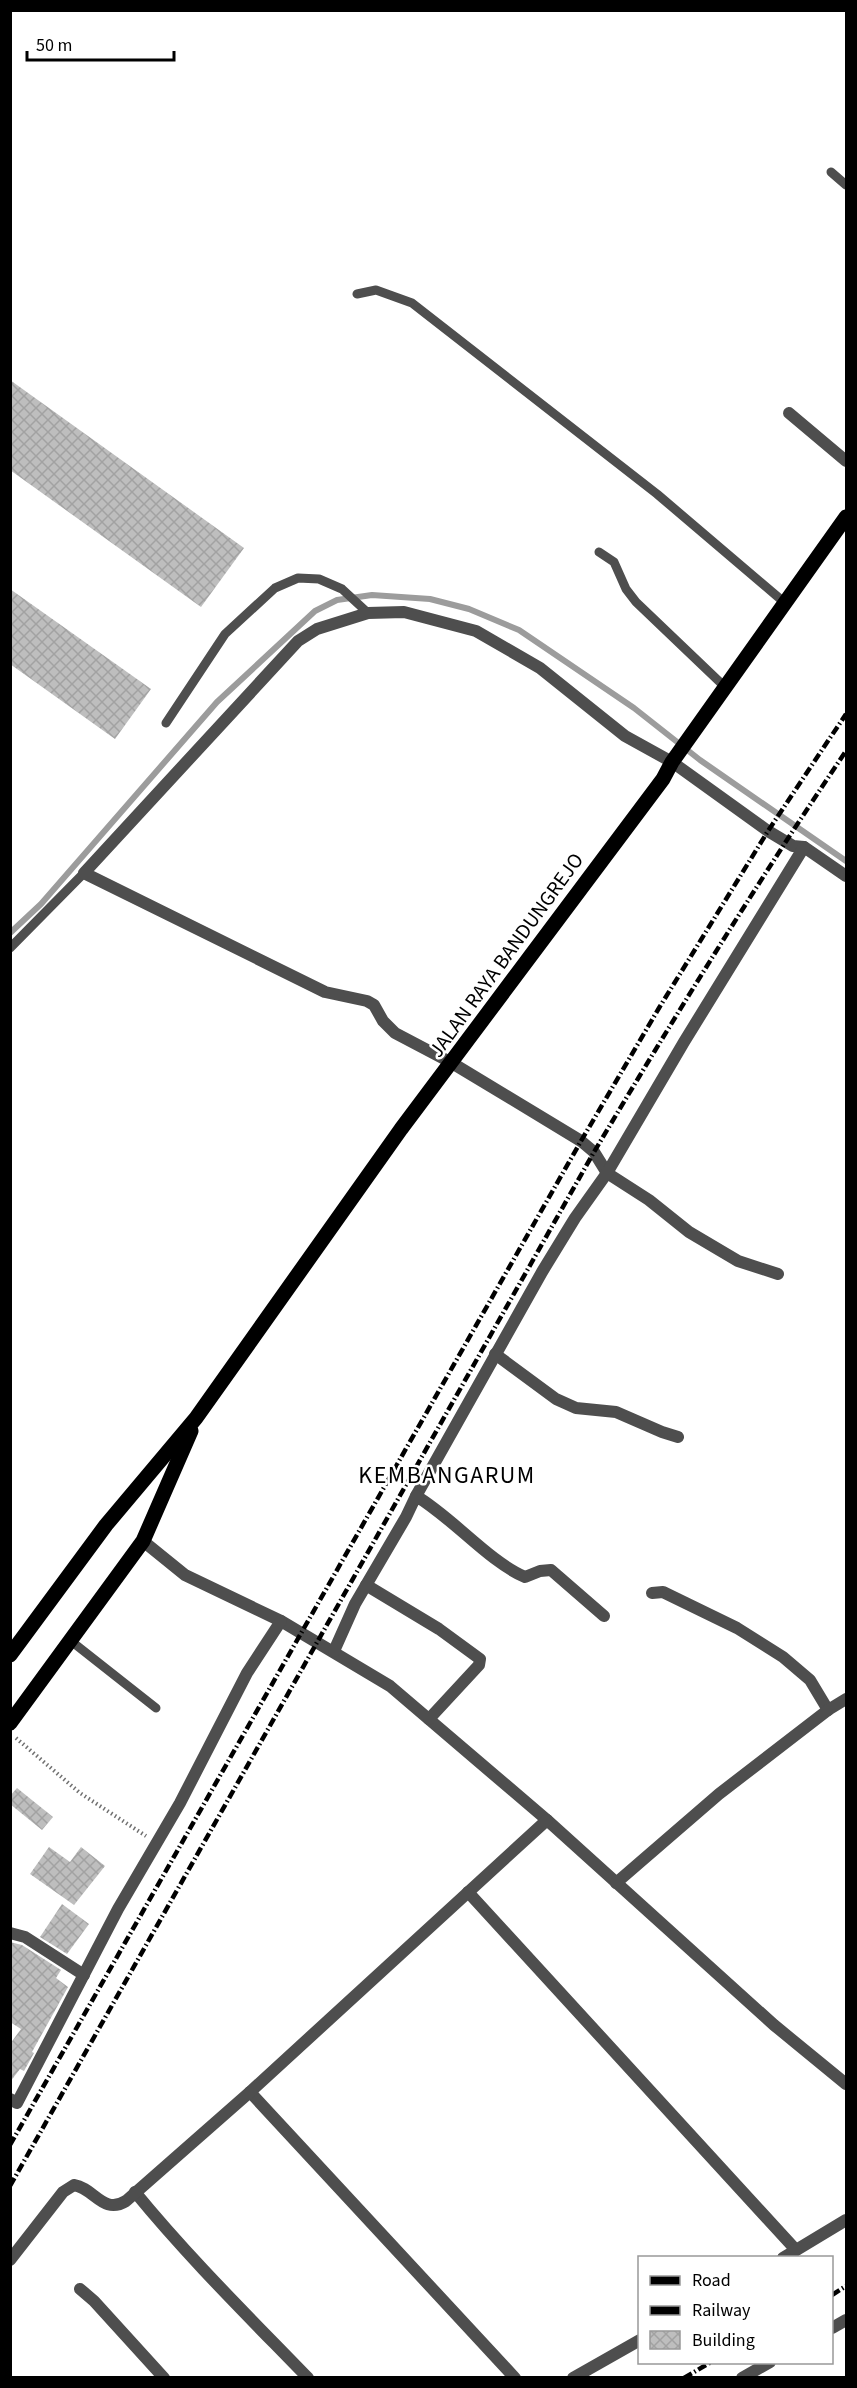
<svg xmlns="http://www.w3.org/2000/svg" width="857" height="2388" viewBox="0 0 857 2388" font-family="'Source Sans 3',sans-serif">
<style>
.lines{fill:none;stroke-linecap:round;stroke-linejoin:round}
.stream{stroke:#9c9c9c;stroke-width:6}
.building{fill:url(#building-cross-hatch)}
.path{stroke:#707070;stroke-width:4;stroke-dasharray:1.5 3;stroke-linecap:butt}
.lane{stroke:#4e4e4e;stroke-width:9}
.street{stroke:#4e4e4e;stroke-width:12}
.primary{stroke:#000;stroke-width:15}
.rail{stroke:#000;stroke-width:4.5;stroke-dasharray:9 3 1.5 3;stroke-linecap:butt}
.labels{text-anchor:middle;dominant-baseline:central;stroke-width:5;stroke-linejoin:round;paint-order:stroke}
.street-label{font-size:21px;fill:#000;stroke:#fff}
.quarter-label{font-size:24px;letter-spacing:1.5px;fill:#000;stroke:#fff}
</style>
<defs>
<pattern id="building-cross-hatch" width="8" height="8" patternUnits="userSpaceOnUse" patternTransform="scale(1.5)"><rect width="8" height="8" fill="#bebebe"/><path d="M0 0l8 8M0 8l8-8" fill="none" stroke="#a2a2a2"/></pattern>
</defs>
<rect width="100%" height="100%" fill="#fff"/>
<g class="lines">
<path class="stream" d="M 10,933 L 41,904 L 217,702 L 315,611 L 337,600 L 372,595 L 430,599 L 469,609 L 519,630 L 634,708 L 700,760 L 846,861"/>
</g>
<g class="building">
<path d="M 10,380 L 244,548 L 201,607 L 10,470 Z"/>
<path d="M 10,589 L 151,689 L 115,739 L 10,664 Z"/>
<path d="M 17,1788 L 53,1817 L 42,1830 L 10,1804 L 10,1796 Z"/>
<path d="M 49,1847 L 70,1862 L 81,1847 L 105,1866 L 74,1905 L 30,1874 Z"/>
<path d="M 62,1904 L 89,1924 L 67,1954 L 40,1937 Z"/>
<path d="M 10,1942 L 22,1945 L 61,1970 L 56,1978 L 68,1987 L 32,2052 L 34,2053 L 24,2071 L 20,2069 L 10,2082 L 10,2044 L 21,2029 L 10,2022 Z"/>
</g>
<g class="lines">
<path class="path" d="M 16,1738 L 80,1793 L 146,1836"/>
<g class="lane">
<path d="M 831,172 L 846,185"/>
<path d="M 357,294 L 376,290 L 412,303 L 657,494 L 785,603"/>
<path d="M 599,552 L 614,562 L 626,589 L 636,602 L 725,687"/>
<path d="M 166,723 L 225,634 L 275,588 L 298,578 L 319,579 L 342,589 L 368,613"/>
<path d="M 10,948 L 84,873"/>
<path d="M 71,1641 L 156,1708"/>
</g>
<g class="street">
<path d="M 789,413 L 846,461"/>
<path d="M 778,1274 L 738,1261 L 689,1232 L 649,1200 L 607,1173 L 594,1152 L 581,1141 L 452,1063 L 395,1033 L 383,1021 L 374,1005 L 367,1001 L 325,992 L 84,873 L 298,641 L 317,629 L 368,613 L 404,612 L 476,631 L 540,668 L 625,736 L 672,762 L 768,831 L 793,846 L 804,847 L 846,876"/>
<path d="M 495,1354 L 556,1399 L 576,1408 L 616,1412 L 662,1432 L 678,1437"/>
<path d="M 416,1496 L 542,1272 L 575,1218 L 607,1173 L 684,1042 L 804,847"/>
<path d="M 143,1541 L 185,1575 L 281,1621 L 390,1686 L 547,1820 L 774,2025 L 846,2084"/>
<path d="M 366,1585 L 439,1629 L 480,1659 L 479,1665 L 429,1719"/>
<path d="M 652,1593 L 663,1592 L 737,1628 L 783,1657 L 810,1680 L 828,1710"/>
<path d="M 334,1651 L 355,1604 L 406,1517 L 416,1496 C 453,1518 488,1561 525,1577 L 540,1571 L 551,1570 L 604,1616"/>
<path d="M 616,1883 L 719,1794 L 828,1710 L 846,1699"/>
<path d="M 468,1892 L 796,2250"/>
<path d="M 10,1933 L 25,1937 L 84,1975"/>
<path d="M 250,2092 L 515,2378"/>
<path d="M 10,2099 L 17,2103 L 118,1909 L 180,1803 L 247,1673 L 281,1621"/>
<path d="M 135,2192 C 189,2258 249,2317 308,2378"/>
<path d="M 783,2258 L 846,2220"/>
<path d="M 10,2260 L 63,2192 L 74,2185 C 94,2188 103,2215 126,2201 L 250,2092 L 547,1820"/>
<path d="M 80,2289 L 94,2301 L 164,2378"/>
<path d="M 832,2328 L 846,2320"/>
<path d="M 573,2378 L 640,2340"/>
<path d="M 742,2378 L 770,2362"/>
</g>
<g class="primary">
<path d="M 10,1655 L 106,1525 L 196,1418 L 401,1129 L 663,779 L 672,762 L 846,517"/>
<path d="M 10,1723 L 143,1541 L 191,1431"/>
</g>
<g class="rail">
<path d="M 10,2145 L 581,1141 L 659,1008 L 768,831 L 846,714"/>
<path d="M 10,2186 L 594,1152 C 675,1016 758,881 846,751"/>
<path d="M 832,2295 L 846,2286"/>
<path d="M 684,2378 L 711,2362"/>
</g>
</g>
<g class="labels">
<g class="street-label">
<text transform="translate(506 955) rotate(-54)">JALAN RAYA BANDUNGREJO</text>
</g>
<g class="quarter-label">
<text x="447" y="1475">KEMBANGARUM</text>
</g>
</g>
<rect width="857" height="2388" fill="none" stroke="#000000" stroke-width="24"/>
<rect x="638" y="2256" width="195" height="108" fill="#ffffff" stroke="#999999" stroke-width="1.5"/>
<rect x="650" y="2276" width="30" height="9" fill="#000000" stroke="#999999" stroke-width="1.5"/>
<text x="692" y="2286" font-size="18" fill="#000000">Road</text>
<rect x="650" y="2306" width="30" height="9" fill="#000000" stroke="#999999" stroke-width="1.5"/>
<text x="692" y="2316" font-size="18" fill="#000000">Railway</text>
<rect x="650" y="2331" width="30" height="18" fill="url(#building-cross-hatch)" stroke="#999999" stroke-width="1.5"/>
<text x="692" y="2346" font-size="18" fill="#000000">Building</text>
<path d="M27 51v9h147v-9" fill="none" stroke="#000000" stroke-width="3"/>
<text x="36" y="51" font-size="18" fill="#000000" stroke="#ffffff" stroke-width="4.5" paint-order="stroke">50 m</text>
</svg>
